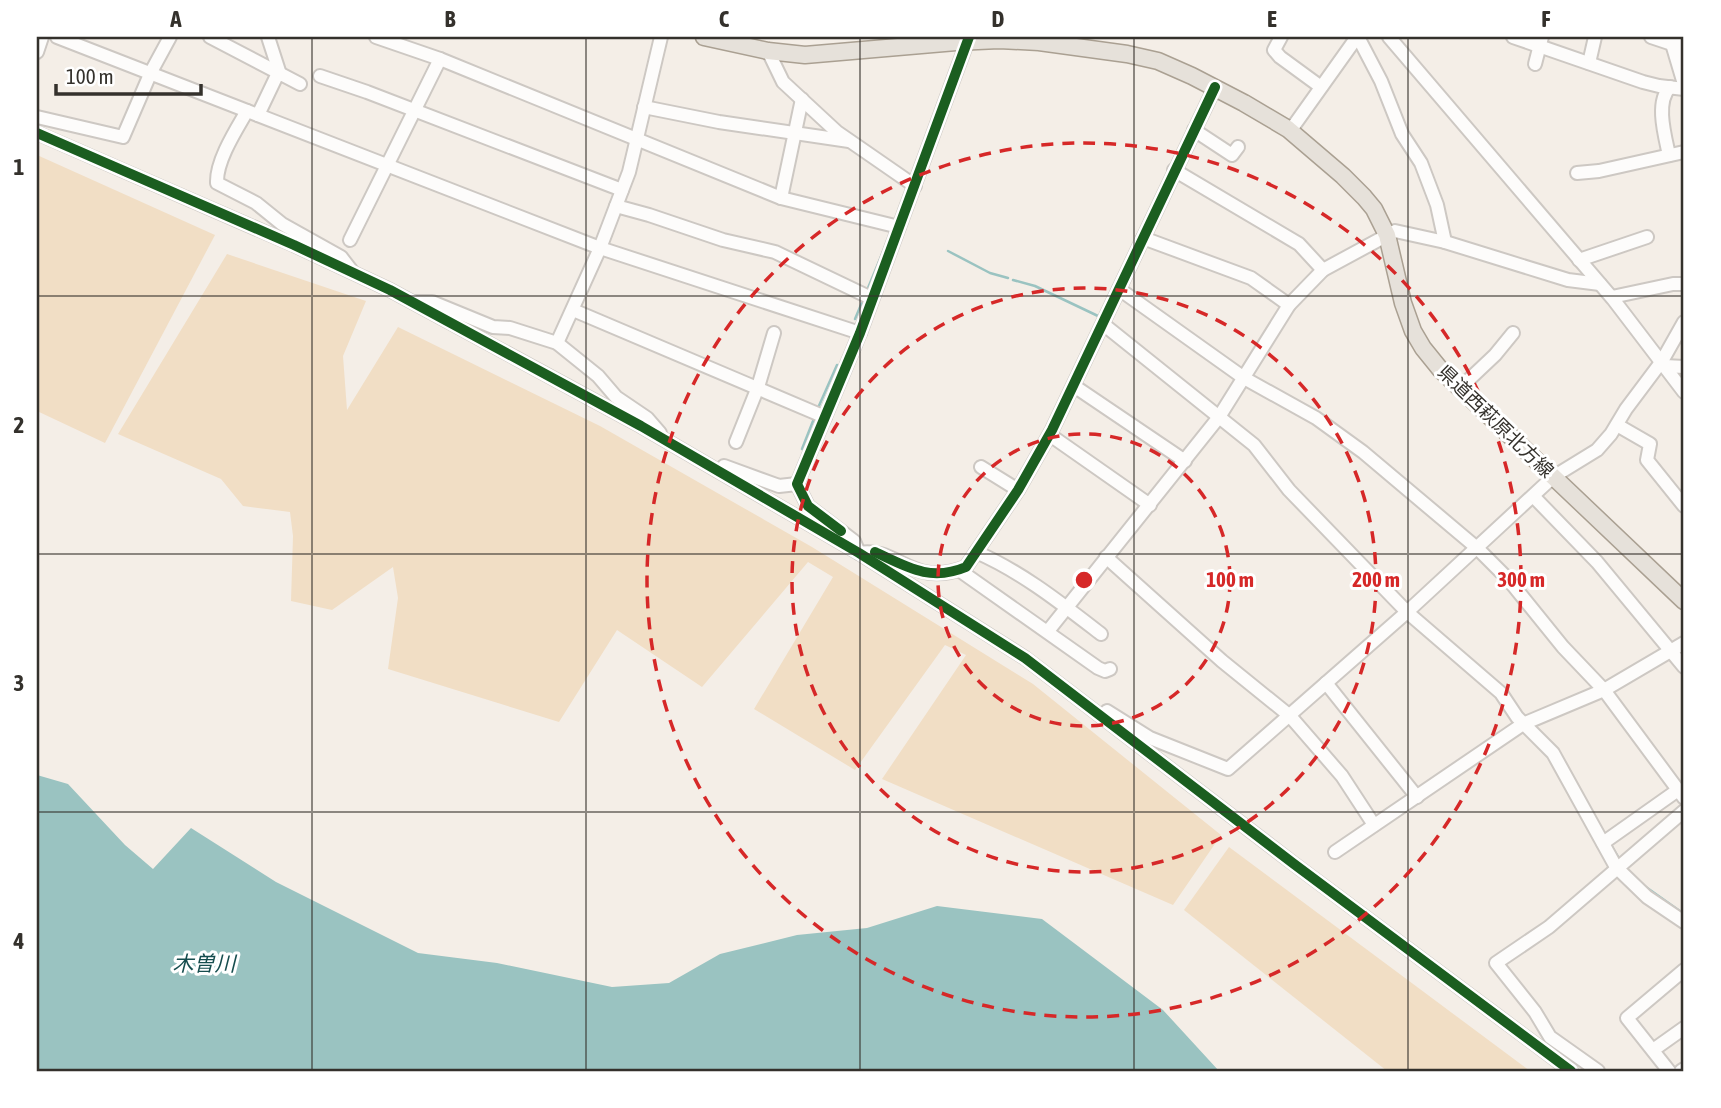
<svg xmlns="http://www.w3.org/2000/svg" width="1721" height="1108" viewBox="0 0 1721 1108" font-family="'Asap Condensed','Noto Sans JP',sans-serif">
<style>
.green{fill:#f1dec5}
.water{fill:#9ac3c1}
.lines{fill:none;stroke-linecap:round;stroke-linejoin:round}
.stream{stroke:#9ac3c1;stroke-width:2.5}
.minor-casing{stroke:#cdc8c3;stroke-width:16}
.major-casing{stroke:#aaa092;stroke-width:19}
.minor{stroke:#fdfcfb;stroke-width:12}
.major{stroke:#e6e1da;stroke-width:16}
.cycleway-casing{stroke:#fff;stroke-width:15}
.cycleway{stroke:#1b5e20;stroke-width:10}
.grid{fill:none;stroke:#34312c;stroke-width:2;stroke-opacity:0.55}
.ring{fill:none;stroke:#d62828;stroke-width:3.5;stroke-dasharray:12 9}
.labels{text-anchor:middle;dominant-baseline:central;stroke-width:6;stroke-linejoin:round;paint-order:stroke}
.street-label{font-size:19px;fill:#34312c;stroke:#fff}
.water-label{font-size:21px;font-style:italic;fill:#164d4e;stroke:#fff}
.centre{fill:#d62828;stroke:#fff;stroke-width:3.5}
.ring-label{font-size:21px;text-anchor:middle;font-weight:bold;fill:#d62828;stroke:#fff;stroke-width:6;stroke-linejoin:round;paint-order:stroke}
.neatline{fill:none;stroke:#34312c;stroke-width:2.5}
.grid-label{font-size:23px;text-anchor:middle;font-weight:bold;fill:#34312c}
</style>
<rect width="100%" height="100%" fill="#f4eee7"/>
<g class="green">
<path d="M 37,155 L 215,235 L 105,443 L 37,411 Z"/>
<path d="M 227,254 L 366,301 L 343,356 L 347,410 L 398,327 L 600,426 L 812,547 L 1033,684 L 1221,835 L 1173,905 L 882,779 L 966,655 L 945,645 L 855,770 L 754,709 L 833,577 L 808,562 L 702,687 L 617,630 L 559,722 L 388,669 L 398,598 L 393,567 L 332,610 L 291,601 L 293,536 L 290,512 L 243,506 L 221,479 L 118,434 Z"/>
<path d="M 1229,847 L 1530,1071 L 1387,1071 L 1184,910 Z"/>
</g>
<path class="water" d="M 37,775 L 68,784 L 125,845 L 153,869 L 191,828 L 276,882 L 418,953 L 497,963 L 612,987 L 669,983 L 720,954 L 797,935 L 867,928 L 937,906 L 1042,919 L 1163,1010 L 1219,1071 L 37,1071 Z"/>
<g class="lines">
<g class="stream">
<path d="M 948,251 L 990,273 L 1008,278"/>
<path d="M 1013,280 L 1035,286 L 1098,316"/>
<path d="M 868,288 L 887,242"/>
<path d="M 855,319 L 863,300"/>
<path d="M 818,408 L 837,365"/>
<path d="M 802,449 L 815,416"/>
<path d="M 1612,847 L 1618,857"/>
<path d="M 1643,885 L 1684,914"/>
</g>
<g class="minor-casing">
<g id="minor">
<path d="M 57,37 L 600,248 L 860,333"/>
<path d="M 210,37 L 300,84"/>
<path d="M 376,37 L 440,59 L 781,198 L 899,227"/>
<path d="M 969,37 L 860,333 L 797,484 L 808,506 L 854,541 L 859,553 C 898,546 912,589 966,567 L 1018,490 L 1052,430 L 1215,87"/>
<path d="M 1281,37 L 1274,50 L 1280,57 L 1321,87"/>
<path d="M 1358,37 L 1381,81 L 1402,134 L 1421,163 L 1437,205 L 1445,242"/>
<path d="M 1389,37 L 1613,299 L 1684,392"/>
<path d="M 1513,37 L 1643,82 L 1659,86 L 1684,89"/>
<path d="M 1651,37 L 1672,44"/>
<path d="M 1670,37 L 1684,84"/>
<path d="M 1681,37 L 1684,50"/>
<path d="M 768,51 L 783,82 L 837,132 L 915,186"/>
<path d="M 37,52 L 42,37"/>
<path d="M 1589,63 L 1595,37"/>
<path d="M 1535,64 L 1542,37"/>
<path d="M 320,76 L 367,92 L 622,190"/>
<path d="M 644,107 L 719,122 L 849,141"/>
<path d="M 247,111 C 236,130 216,161 217,183 L 256,203 L 282,224 L 341,257 L 351,270"/>
<path d="M 258,115 L 279,71 L 268,37"/>
<path d="M 37,117 L 123,137 L 151,72 L 170,37"/>
<path d="M 1194,130 L 1232,155 L 1238,147"/>
<path d="M 1290,131 L 1357,37"/>
<path d="M 37,133 L 294,245 L 390,290 L 641,426 L 859,553 L 1025,658 L 1294,864 L 1571,1071"/>
<path d="M 1669,155 C 1665,136 1655,102 1670,87"/>
<path d="M 1174,170 L 1299,244 L 1323,270"/>
<path d="M 1577,173 L 1599,171 L 1684,152"/>
<path d="M 781,198 L 802,99"/>
<path d="M 616,206 L 649,215 L 723,240 L 775,252 L 871,298"/>
<path d="M 1143,238 L 1251,278 L 1289,305"/>
<path d="M 350,240 L 440,59"/>
<path d="M 1579,260 L 1647,237"/>
<path d="M 1119,289 L 1244,378 L 1316,418 L 1363,452 L 1477,548 L 1508,579 L 1563,647 L 1604,690 L 1684,798"/>
<path d="M 1612,297 L 1673,284 L 1684,284"/>
<path d="M 415,302 L 432,302 L 493,327 L 510,328 L 557,343 L 598,376 L 616,397 L 647,418 L 660,433"/>
<path d="M 573,310 L 825,417"/>
<path d="M 1103,324 L 1254,445 L 1289,490 L 1407,612 L 1501,693 L 1517,717 L 1553,753 L 1616,867 L 1647,897 L 1684,922"/>
<path d="M 557,343 L 600,248 L 629,172 L 661,37"/>
<path d="M 1665,366 L 1684,367"/>
<path d="M 1074,386 L 1185,461"/>
<path d="M 1459,389 L 1495,355 L 1513,333"/>
<path d="M 1617,425 L 1650,444 L 1647,460 L 1684,506"/>
<path d="M 1050,435 L 1150,505"/>
<path d="M 736,442 L 758,387 L 774,333"/>
<path d="M 724,466 L 779,486 L 797,484"/>
<path d="M 981,467 L 1018,490"/>
<path d="M 1533,496 L 1597,562 L 1684,667"/>
<path d="M 976,552 C 1022,572 1062,604 1101,634"/>
<path d="M 1106,557 L 1222,661 L 1290,716 L 1342,776 L 1374,825"/>
<path d="M 959,570 L 1098,668 L 1105,671 L 1110,669"/>
<path d="M 1048,631 L 1219,417 L 1289,305 L 1323,270 L 1395,231 L 1445,242 L 1568,280 L 1600,284"/>
<path d="M 1326,683 L 1417,797"/>
<path d="M 1107,711 L 1150,738 L 1228,769 L 1407,612 L 1553,477 L 1597,450 L 1611,434 L 1626,409 L 1662,361 L 1684,322"/>
<path d="M 1603,843 L 1678,790"/>
<path d="M 1335,852 L 1523,724 L 1604,690 L 1684,643"/>
<path d="M 1653,1050 L 1684,1028"/>
<path d="M 1598,1071 L 1550,1037 L 1535,1012 L 1496,963 L 1549,927 L 1684,811"/>
<path d="M 1669,1071 L 1627,1018 L 1684,970"/>
<path d="M 1681,1071 L 1684,1069"/>
</g>
</g>
<g class="major-casing">
<path id="major" d="M 704,37 L 768,51 L 805,55 L 956,42 L 999,40 L 1039,42 L 1127,54 L 1158,61 L 1192,76 L 1244,103 L 1288,129 L 1343,176 L 1364,197 L 1374,209 L 1387,235 L 1403,303 L 1413,331 L 1423,348 L 1440,369 L 1684,601"/>
</g>
<use href="#minor" class="minor"/>
<use href="#major" class="major"/>
<g class="cycleway-casing">
<g id="cycleway">
<path d="M 37,133 L 294,245 L 390,290 L 641,426 L 859,553 L 1025,658 L 1294,864 L 1571,1071"/>
<path d="M 841,531 L 808,506 L 797,484 L 860,333 L 969,37"/>
<path d="M 875,552 C 907,567 930,582 966,567 L 1018,490 L 1052,430 L 1215,87"/>
</g>
</g>
<use href="#cycleway" class="cycleway"/>
</g>
<path class="grid" d="M 312,37 L 312,1071M 586,37 L 586,1071M 860,37 L 860,1071M 1134,37 L 1134,1071M 1408,37 L 1408,1071M 37,296 L 1684,296M 37,554 L 1684,554M 37,812 L 1684,812"/>
<g class="ring">
<circle cx="1084" cy="580" r="146"/>
<circle cx="1084" cy="580" r="292"/>
<circle cx="1084" cy="580" r="437"/>
</g>
<g class="labels">
<g class="street-label">
<text transform="translate(1496 421) rotate(44)">県道西萩原北方線</text>
</g>
<g class="water-label">
<text x="204" y="963">木曽川</text>
</g>
</g>
<circle cx="1084" cy="580" r="10" class="centre"/>
<g class="ring-label">
<text x="1230" y="587">100 m</text>
<text x="1376" y="587">200 m</text>
<text x="1521" y="587">300 m</text>
</g>
<rect width="1721" height="1108" fill="none" stroke="#ffffff" stroke-width="77"/>
<path d="M56 84v10h145v-10" fill="none" stroke="#34312c" stroke-width="3.5"/>
<text x="66" y="84" font-size="21" fill="#34312c" stroke="#ffffff" stroke-width="5" paint-order="stroke">100 m</text>
<rect x="38" y="38" width="1644" height="1032" class="neatline"/>
<g class="grid-label">
<text x="176" y="27">A</text>
<text x="450" y="27">B</text>
<text x="724" y="27">C</text>
<text x="998" y="27">D</text>
<text x="1272" y="27">E</text>
<text x="1546" y="27">F</text>
<text x="19" y="175">1</text>
<text x="19" y="433">2</text>
<text x="19" y="691">3</text>
<text x="19" y="949">4</text>
</g>
</svg>
